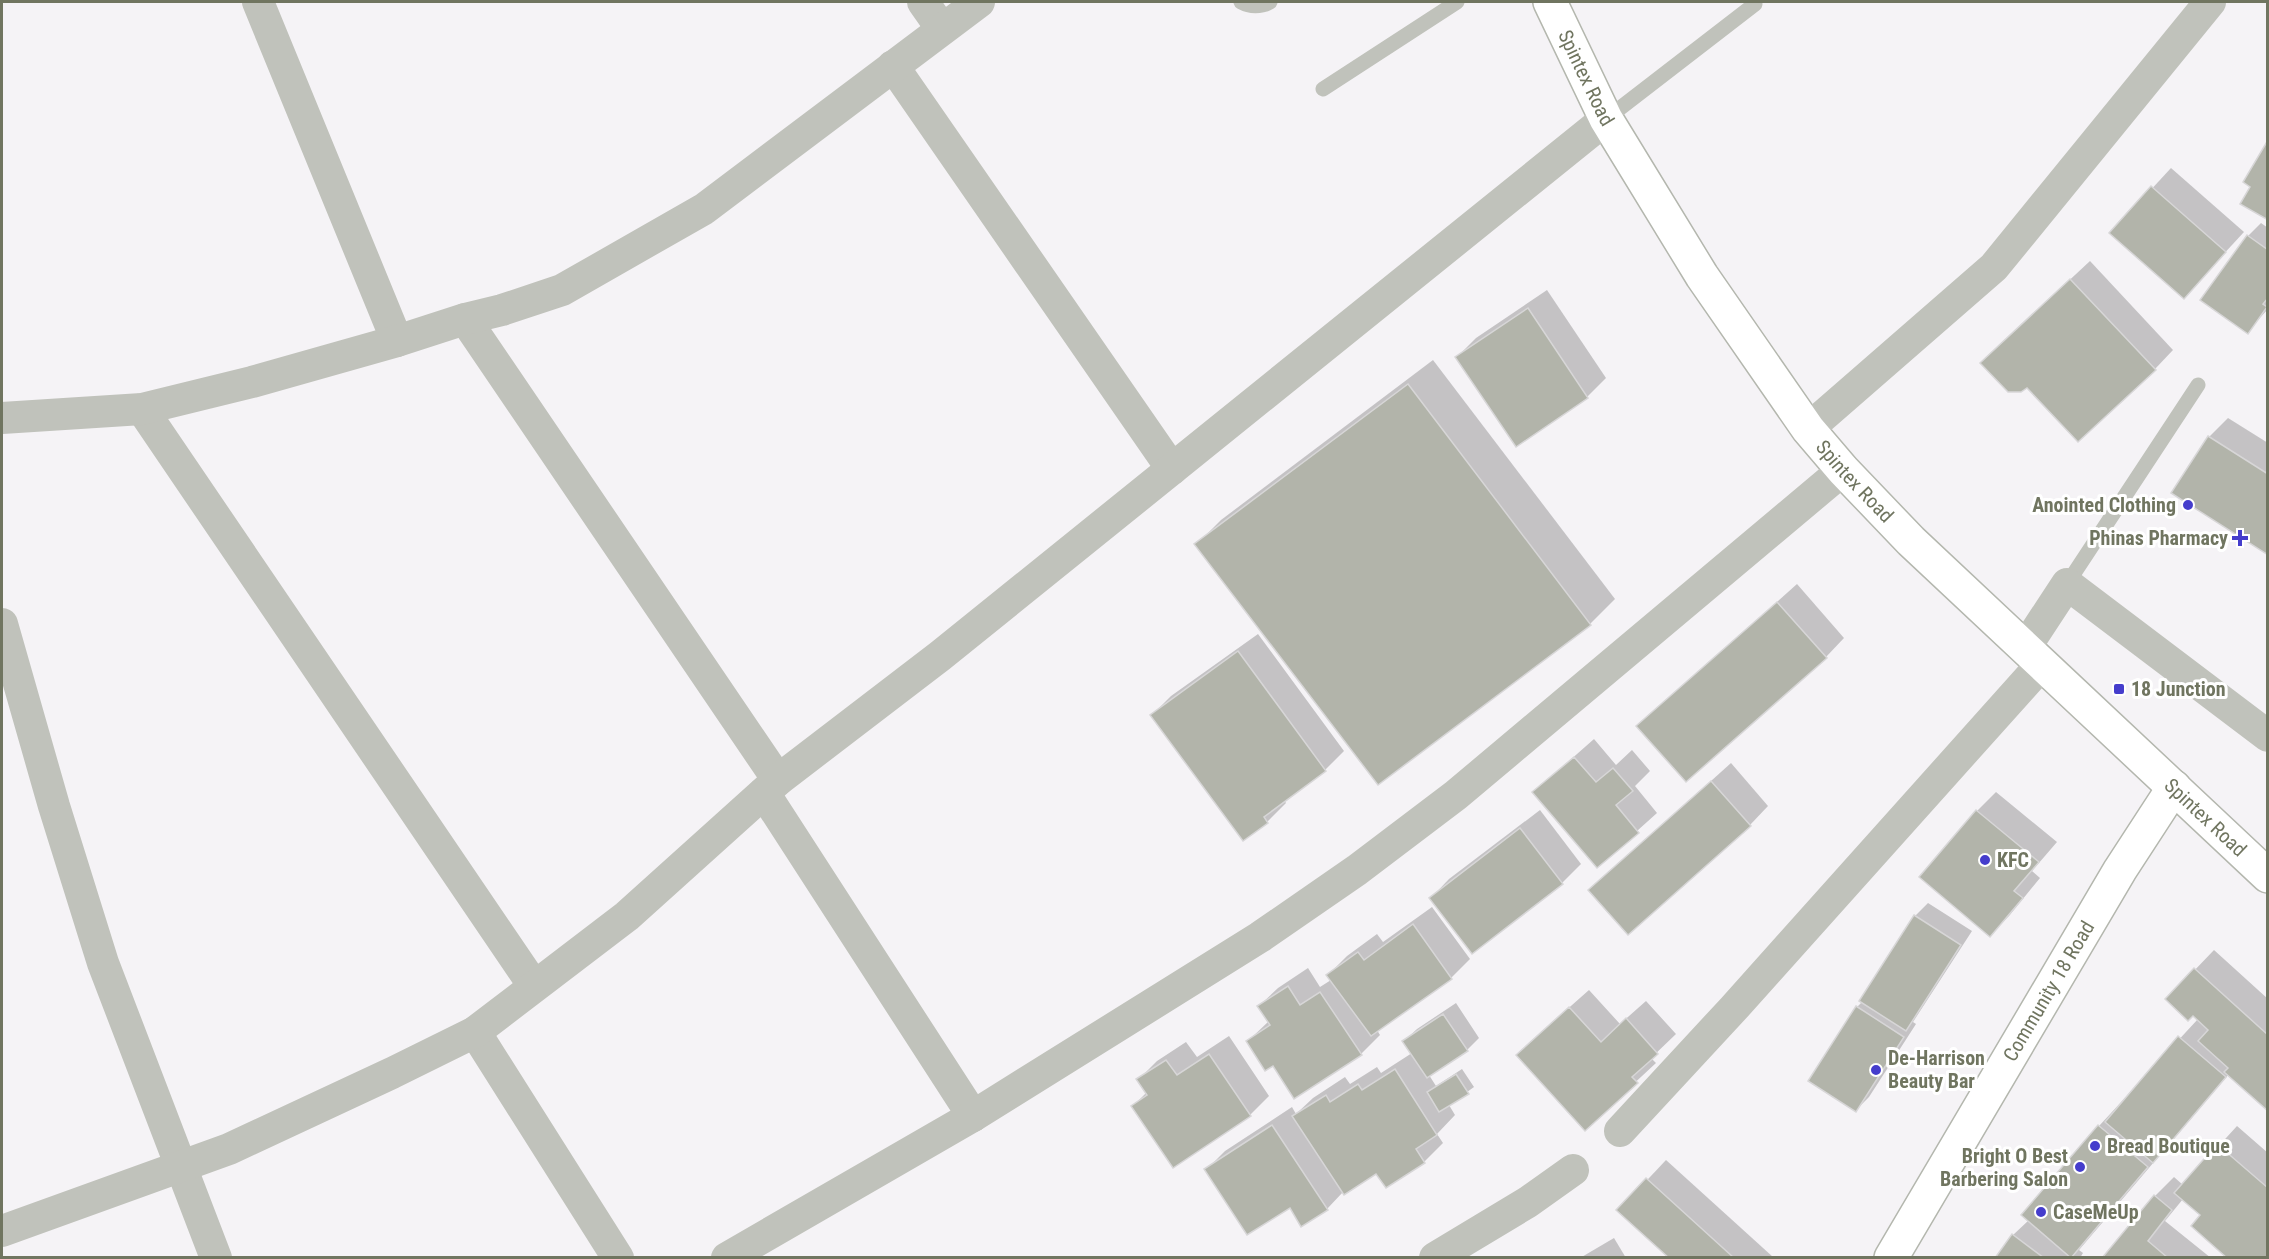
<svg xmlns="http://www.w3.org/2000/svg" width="2269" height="1259" viewBox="0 0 2269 1259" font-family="'Roboto Condensed',sans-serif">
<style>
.shadow{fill:#0003}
.building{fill:#b2b4aa;stroke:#d7d6d7;stroke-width:1.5}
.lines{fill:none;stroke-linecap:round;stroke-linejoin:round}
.secondary-casing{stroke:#b4b7ae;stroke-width:36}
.service{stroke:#c0c2bb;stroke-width:15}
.minor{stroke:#c0c2bb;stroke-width:32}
.secondary{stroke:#fff;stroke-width:33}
.poi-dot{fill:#453dcc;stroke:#fff;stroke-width:2}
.labels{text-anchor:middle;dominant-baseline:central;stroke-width:6;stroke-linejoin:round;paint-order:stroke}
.street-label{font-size:20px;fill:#707560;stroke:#fff}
.poi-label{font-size:20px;font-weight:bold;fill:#707560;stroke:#fff;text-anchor:start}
</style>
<rect width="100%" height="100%" fill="#f5f3f6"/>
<g class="shadow">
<path d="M 2171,168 L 2244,232 L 2184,297 L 2111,233 Z"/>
<path d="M 2261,223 L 2268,228 L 2268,309 L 2247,332 L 2202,299 L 2248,236 Z"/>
<path d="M 2090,261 L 2173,350 L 2155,369 L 2001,344 Z"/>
<path d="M 1547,290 L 1606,378 L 1587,397 L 1516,445 L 1457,357 L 1476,338 Z"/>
<path d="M 1433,360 L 1615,599 L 1590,624 L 1378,783 L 1196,545 L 1221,520 Z"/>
<path d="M 2228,418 L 2268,443 L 2268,553 L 2209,437 Z"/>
<path d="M 1797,584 L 1844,638 L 1826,657 L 1639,726 Z"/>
<path d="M 1258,634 L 1344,751 L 1325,770 L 1284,800 L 1286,803 L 1267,822 L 1152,715 L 1171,696 Z"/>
<path d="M 1594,739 L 1616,765 L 1632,750 L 1650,771 L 1635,786 L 1657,813 L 1598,866 L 1534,792 Z"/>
<path d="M 1731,763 L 1768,806 L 1750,825 L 1590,890 Z"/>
<path d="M 1996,792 L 2057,842 L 2032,871 L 2040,878 L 2009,916 L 1990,935 L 1921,877 L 1977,811 Z"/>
<path d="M 1540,810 L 1581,864 L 1562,883 L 1472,952 L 1431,898 L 1449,879 Z"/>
<path d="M 1928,903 L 1972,931 L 1913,1022 L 1916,1024 L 1869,1097 L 1856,1110 L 1857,1007 L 1863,1001 L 1915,916 Z"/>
<path d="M 1432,907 L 1470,959 L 1451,978 L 1377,1030 L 1380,1035 L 1361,1054 L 1273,1063 L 1248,1041 L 1269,1021 L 1259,1006 L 1278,988 L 1308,968 L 1320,987 L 1331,980 L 1328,975 L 1347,956 L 1377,934 L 1383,942 Z"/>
<path d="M 2214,950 L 2268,999 L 2268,1109 L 2229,1074 L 2079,1250 L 2083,1253 L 2080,1258 L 1997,1258 L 2013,1235 L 2029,1220 L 2099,1126 L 2198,1019 L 2167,999 Z"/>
<path d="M 1589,990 L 1620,1024 L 1646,1001 L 1676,1034 L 1651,1058 L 1656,1063 L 1585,1129 L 1537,1036 Z"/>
<path d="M 1456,1003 L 1479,1038 L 1467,1050 L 1429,1075 L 1436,1086 L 1462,1069 L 1474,1087 L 1449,1105 L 1455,1115 L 1437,1134 L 1443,1143 L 1424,1162 L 1377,1172 L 1343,1192 L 1327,1209 L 1290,1206 L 1206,1170 L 1225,1151 L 1292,1107 L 1296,1114 L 1313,1098 L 1345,1077 L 1350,1084 L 1377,1067 L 1381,1073 L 1412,1053 L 1404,1041 L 1417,1029 Z"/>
<path d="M 1229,1036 L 1269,1096 L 1250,1115 L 1133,1106 L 1147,1092 L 1138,1080 L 1157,1061 L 1186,1042 L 1197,1057 Z"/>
<path d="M 2237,1126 L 2268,1153 L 2268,1258 L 2202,1215 L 2183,1199 L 2165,1221 L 2211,1258 L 2104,1258 L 2155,1196 L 2174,1177 L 2183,1185 Z"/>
<path d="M 1666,1160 L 1773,1257 L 1772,1258 L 1671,1258 L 1619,1210 Z"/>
<path d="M 1614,1238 L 1626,1258 L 1580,1258 Z"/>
</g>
<g class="building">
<path d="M 2268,140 L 2268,220 L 2240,204 L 2250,187 L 2243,182 Z"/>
<path d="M 2151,186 L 2226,252 L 2184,299 L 2109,233 Z"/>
<path d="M 2247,235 L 2268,250 L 2268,298 L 2263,304 L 2267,307 L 2248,334 L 2200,300 Z"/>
<path d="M 2070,279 L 2156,370 L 2078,442 L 2027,388 L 2021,392 L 2008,392 L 1980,363 Z"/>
<path d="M 1528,308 L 1588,398 L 1516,447 L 1455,357 Z"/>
<path d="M 1408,384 L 1591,625 L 1378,785 L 1194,544 Z"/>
<path d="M 2208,436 L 2268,474 L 2268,555 L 2171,493 Z"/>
<path d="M 1777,602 L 1827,658 L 1686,782 L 1636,726 Z"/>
<path d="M 1238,651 L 1326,771 L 1264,817 L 1268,823 L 1243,841 L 1150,715 Z"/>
<path d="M 1574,757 L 1596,782 L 1613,768 L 1633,791 L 1616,805 L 1639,833 L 1597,868 L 1532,792 Z"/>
<path d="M 1711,781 L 1751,826 L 1628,935 L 1588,890 Z"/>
<path d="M 1976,810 L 2039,862 L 2014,891 L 2023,898 L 1990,937 L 1919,877 Z"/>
<path d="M 1520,828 L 1563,884 L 1472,954 L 1429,898 Z"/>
<path d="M 1914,915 L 1961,945 L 1906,1031 L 1859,1001 Z"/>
<path d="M 1413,924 L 1452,979 L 1371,1036 L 1326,975 L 1358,952 L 1364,960 Z"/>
<path d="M 2194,968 L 2268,1035 L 2268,1111 L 2224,1072 L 2228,1068 L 2198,1041 L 2208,1030 L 2193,1016 L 2188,1021 L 2165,999 Z"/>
<path d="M 1288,986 L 1300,1005 L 1320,992 L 1362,1055 L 1294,1099 L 1273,1066 L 1265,1071 L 1246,1041 L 1270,1025 L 1257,1006 Z"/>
<path d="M 1856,1006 L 1904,1037 L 1856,1112 L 1808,1081 Z"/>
<path d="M 1569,1007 L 1601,1042 L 1626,1018 L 1658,1054 L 1632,1077 L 1638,1083 L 1585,1131 L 1516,1055 Z"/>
<path d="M 1443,1014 L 1468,1051 L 1427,1078 L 1402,1041 Z"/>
<path d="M 2178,1036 L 2226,1077 L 2153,1163 L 2105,1122 Z"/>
<path d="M 1209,1054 L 1251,1116 L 1173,1168 L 1131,1106 L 1147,1095 L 1136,1079 L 1166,1060 L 1177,1075 Z"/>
<path d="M 1395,1069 L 1437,1135 L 1416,1149 L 1425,1163 L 1386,1188 L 1376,1174 L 1344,1195 L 1292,1116 L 1326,1095 L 1330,1102 L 1358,1084 L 1362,1090 Z"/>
<path d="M 1456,1074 L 1469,1094 L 1439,1112 L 1427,1092 Z"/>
<path d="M 1272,1125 L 1328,1210 L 1301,1227 L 1290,1208 L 1247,1235 L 1204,1169 Z"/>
<path d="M 2098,1125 L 2148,1167 L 2071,1258 L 2021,1215 Z"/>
<path d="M 2217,1144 L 2268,1188 L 2268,1258 L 2227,1258 L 2191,1226 L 2200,1215 L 2174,1193 Z"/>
<path d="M 1646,1178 L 1734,1258 L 1669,1258 L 1616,1210 Z"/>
<path d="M 2154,1195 L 2172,1210 L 2148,1241 L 2168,1258 L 2102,1258 Z"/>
<path d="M 2012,1234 L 2044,1258 L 1995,1258 Z"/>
</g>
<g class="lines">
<g class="secondary-casing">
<g id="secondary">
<path id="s1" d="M 1550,2 L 1606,119 L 1702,276 L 1808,429 L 1843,470 L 1911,541 L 2268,876"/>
<path id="s2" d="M 1891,1258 L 2120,870 L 2174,787"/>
</g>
</g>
<g class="service">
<path d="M 1241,2 C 1250,7 1261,7 1270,2"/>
<path d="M 1323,89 L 1457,2"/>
<path d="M 1606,119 L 1755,4"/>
<path d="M 2067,584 L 2198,385"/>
</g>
<g class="minor">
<path d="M 258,2 L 397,341"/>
<path d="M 923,2 L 942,29"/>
<path d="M 893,66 L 1172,469"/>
<path d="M 465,319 L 778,780"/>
<path d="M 142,409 L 534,986"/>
<path d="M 2,418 L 142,409 L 252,382 L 397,341 L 465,319 L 502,310 L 562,290 L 704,209 L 979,2"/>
<path d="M 1808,429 L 1994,267 L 2210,2"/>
<path d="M 2,624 L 54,806 L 103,963 L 216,1258"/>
<path d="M 2025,648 L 2067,584 L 2268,736"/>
<path d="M 764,793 L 973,1116"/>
<path d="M 475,1032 L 618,1258"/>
<path d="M 1620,1131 L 1733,1009 L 2042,664"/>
<path d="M 2,1231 L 229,1149 L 392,1073 L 475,1032 L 627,916 L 778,780 L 940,656 L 1606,119"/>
<path d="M 727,1258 L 973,1116 L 1260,937 L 1357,870 L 1456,795 L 1843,470"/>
<path d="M 1435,1258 L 1528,1202 L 1573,1170"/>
</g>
<use href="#secondary" class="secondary"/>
</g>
<g class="poi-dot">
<circle cx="2188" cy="505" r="6"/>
<path d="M2237 529h6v6h6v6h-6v6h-6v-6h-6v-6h6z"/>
<rect x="2113" y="683" width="12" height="12" rx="3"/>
<circle cx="1985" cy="860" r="6"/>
<circle cx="1876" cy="1070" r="6"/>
<circle cx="2095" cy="1146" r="6"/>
<circle cx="2080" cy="1167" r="6"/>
<circle cx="2041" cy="1212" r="6"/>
</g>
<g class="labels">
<g class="street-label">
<text stroke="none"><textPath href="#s1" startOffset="84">Spintex Road</textPath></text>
<text stroke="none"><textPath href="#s1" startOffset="570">Spintex Road</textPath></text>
<text stroke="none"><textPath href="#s1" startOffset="1056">Spintex Road</textPath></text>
<text stroke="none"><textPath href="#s2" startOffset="310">Community 18 Road</textPath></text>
</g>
<g class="poi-label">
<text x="2176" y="505" text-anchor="end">Anointed Clothing</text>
<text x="2228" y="538" text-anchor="end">Phinas Pharmacy</text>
<text x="2131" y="689">18 Junction</text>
<text x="1997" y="860">KFC</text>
<text x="1888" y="1058">De-Harrison<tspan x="1888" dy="23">Beauty Bar</tspan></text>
<text x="2107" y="1146">Bread Boutique</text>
<text x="2068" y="1156" text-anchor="end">Bright O Best<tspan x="2068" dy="23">Barbering Salon</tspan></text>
<text x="2053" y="1212">CaseMeUp</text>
</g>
</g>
<rect width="2269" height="1259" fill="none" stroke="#707560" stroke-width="6"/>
</svg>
